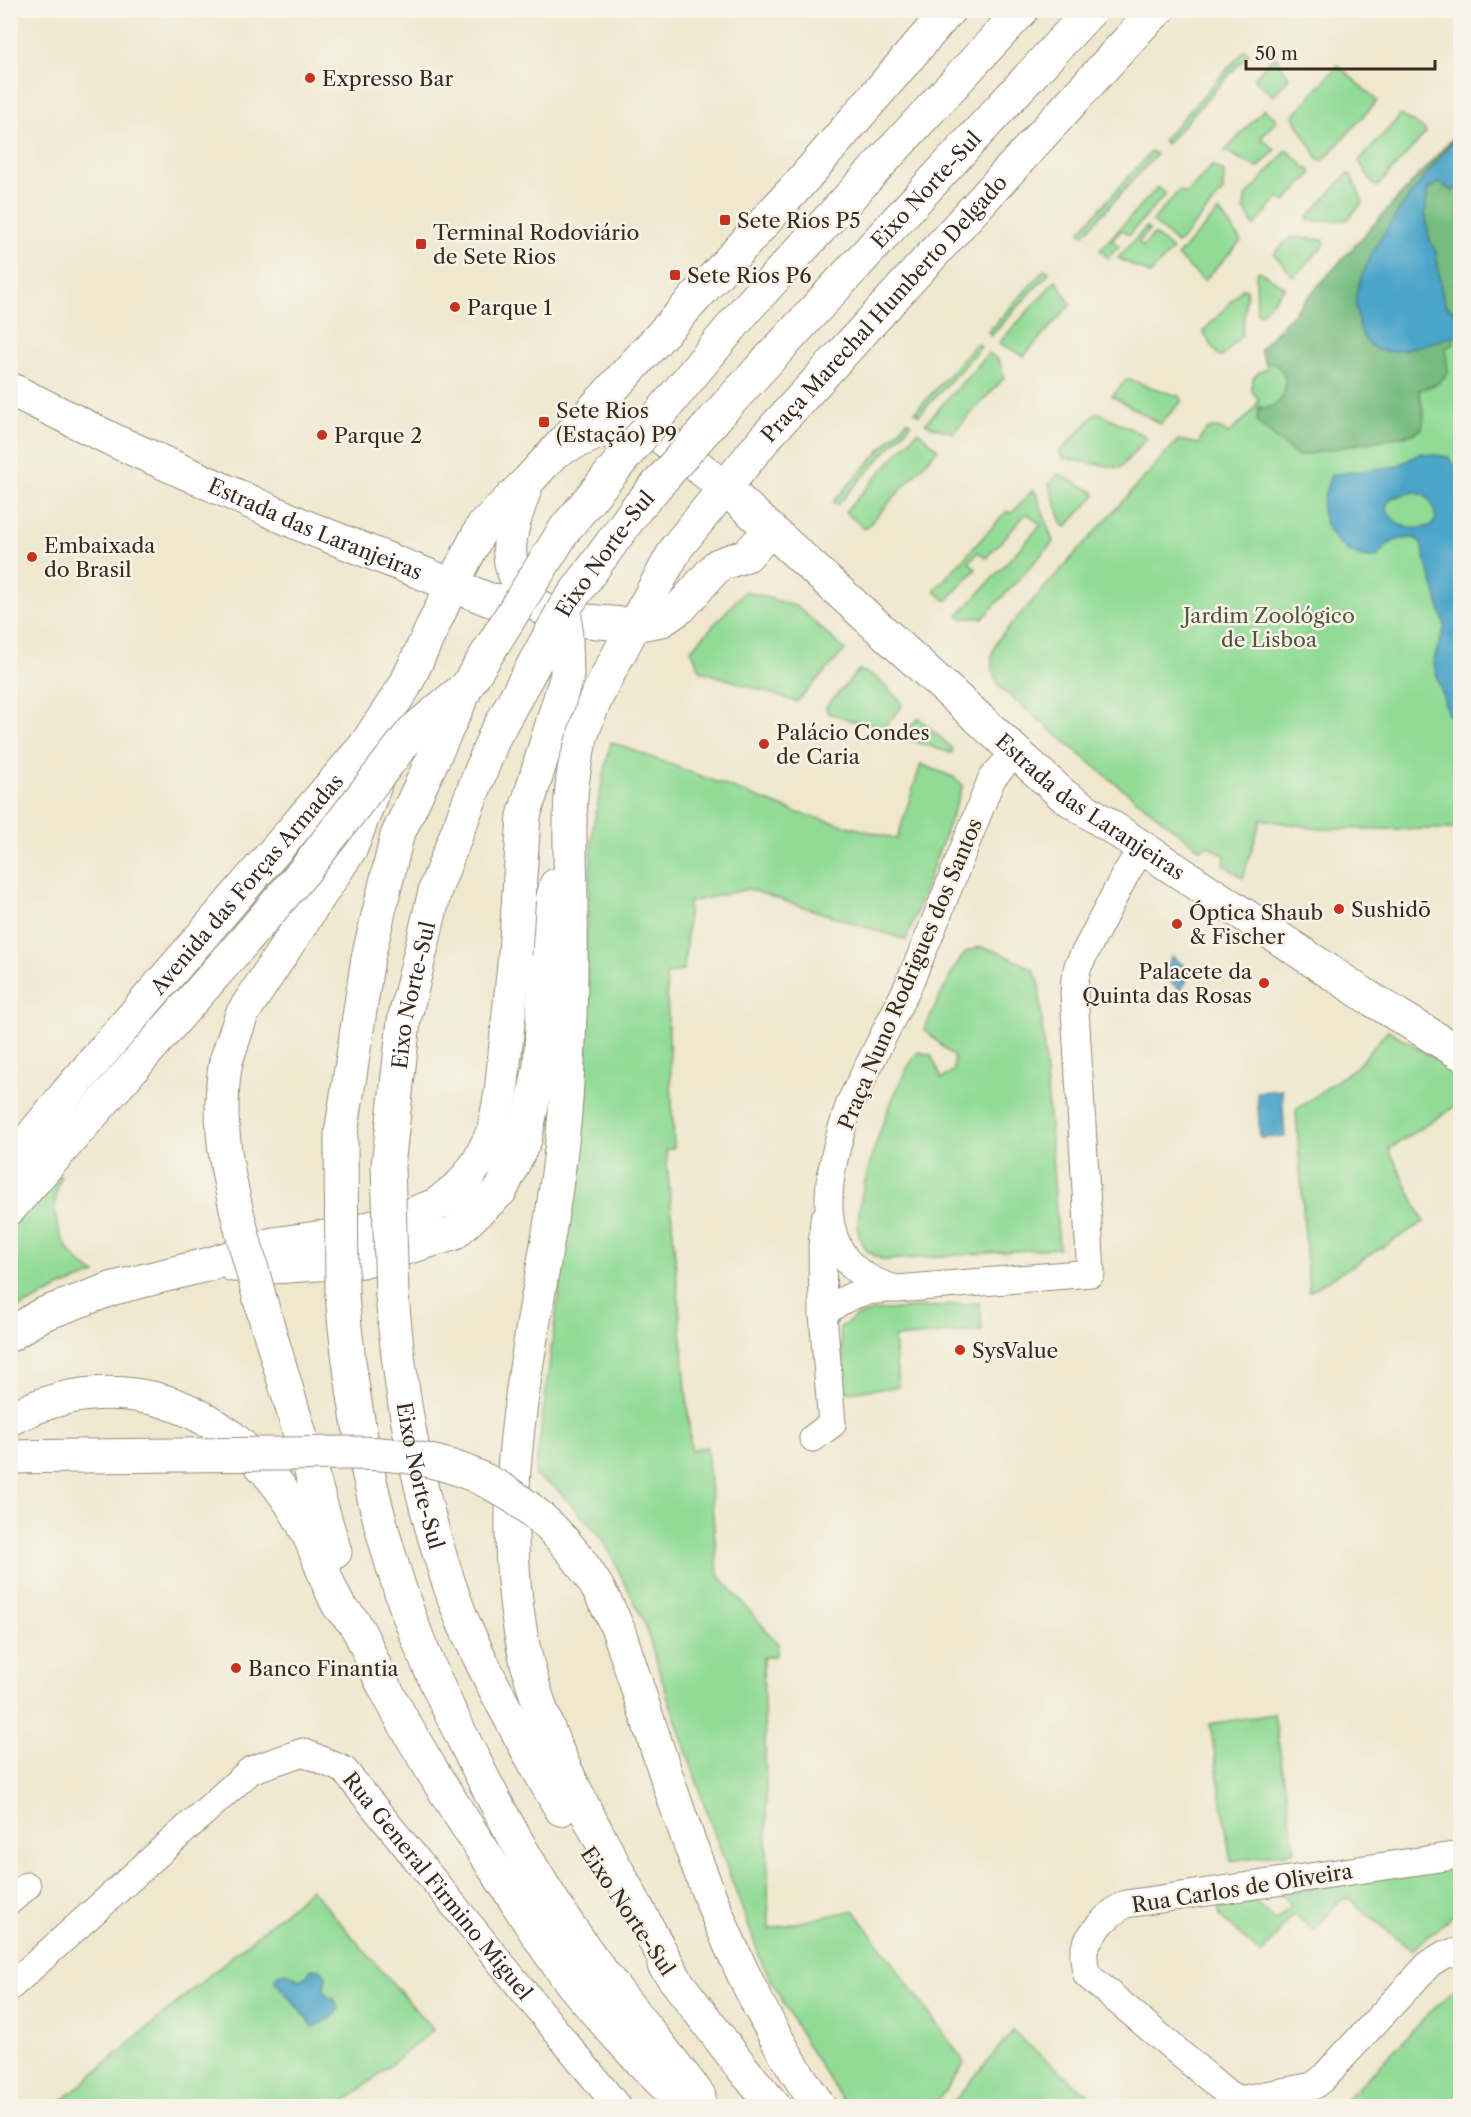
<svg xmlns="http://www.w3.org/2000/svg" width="1471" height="2117" viewBox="0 0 1471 2117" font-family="'Libre Caslon Text',serif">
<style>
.green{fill:#92db96;stroke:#66825a;stroke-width:1.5}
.forest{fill:#75bb7f;stroke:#58724e;stroke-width:1.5}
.water{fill:#4ba5c9;stroke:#436874;stroke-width:1.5;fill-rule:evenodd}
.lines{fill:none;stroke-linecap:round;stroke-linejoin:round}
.minor-casing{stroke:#958976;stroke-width:29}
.major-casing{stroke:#958976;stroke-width:35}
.highway-casing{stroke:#958976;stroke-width:35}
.minor{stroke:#fff;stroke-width:27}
.major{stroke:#fff;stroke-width:33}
.highway{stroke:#fff;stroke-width:33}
.highway-bridge-casing{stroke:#958976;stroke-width:35;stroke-linecap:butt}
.highway-bridge{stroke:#fff;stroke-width:33}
.poi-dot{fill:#c8321e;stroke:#f7f3e8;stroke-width:2}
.labels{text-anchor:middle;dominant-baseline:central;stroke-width:5;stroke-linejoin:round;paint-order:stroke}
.poi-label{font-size:21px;fill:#3b2a1e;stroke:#f7f3e8;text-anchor:start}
.street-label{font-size:21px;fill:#3b2a1e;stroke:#f7f3e8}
.park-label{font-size:21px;fill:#51563c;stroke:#f7f3e8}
</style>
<rect width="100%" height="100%" fill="#f7f3e8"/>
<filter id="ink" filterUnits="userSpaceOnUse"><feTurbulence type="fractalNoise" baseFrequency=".0167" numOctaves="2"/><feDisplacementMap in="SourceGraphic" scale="12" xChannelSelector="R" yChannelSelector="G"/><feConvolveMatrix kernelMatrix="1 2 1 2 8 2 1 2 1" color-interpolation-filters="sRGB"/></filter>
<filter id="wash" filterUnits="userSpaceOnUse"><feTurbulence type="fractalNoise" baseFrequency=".008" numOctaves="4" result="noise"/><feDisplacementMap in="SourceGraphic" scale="24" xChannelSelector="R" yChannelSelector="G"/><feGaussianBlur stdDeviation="1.35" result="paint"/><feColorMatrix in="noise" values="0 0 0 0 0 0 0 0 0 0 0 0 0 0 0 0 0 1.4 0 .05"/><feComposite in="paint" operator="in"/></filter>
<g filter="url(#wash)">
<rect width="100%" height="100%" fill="#efe8cf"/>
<g class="green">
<path d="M 1245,50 L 1249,53 L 1166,144 L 1163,140 Z"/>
<path d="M 1273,57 L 1277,58 L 1289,78 L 1273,96 L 1254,78 Z"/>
<path d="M 1338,65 L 1377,101 L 1323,161 L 1319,160 L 1293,116 Z"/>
<path d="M 1264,109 L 1277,120 L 1261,138 L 1275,150 L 1258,168 L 1225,151 Z"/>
<path d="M 1401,115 L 1424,129 L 1426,133 L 1378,186 L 1374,185 L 1359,161 Z"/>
<path d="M 1460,130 L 1460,829 L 1319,829 L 1261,819 L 1243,878 L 1224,865 L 1225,856 L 1208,845 L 1200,849 L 1106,776 L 1003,690 C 989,674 988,654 1000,637 L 1178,440 L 1199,444 C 1202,428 1216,423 1228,434 L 1252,412 L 1259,400 L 1252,391 C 1250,379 1256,372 1267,369 L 1261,349 Z"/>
<path d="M 1287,150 L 1312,173 L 1285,202 L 1279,197 L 1254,226 L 1244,209 L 1245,198 Z"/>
<path d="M 1152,151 L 1156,155 L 1083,235 L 1079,232 Z"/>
<path d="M 1212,166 L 1224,172 L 1223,191 L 1178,244 L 1152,221 L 1180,190 L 1186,194 Z"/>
<path d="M 1347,174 L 1351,175 L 1363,202 L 1347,220 L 1308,221 L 1307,218 Z"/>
<path d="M 1158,187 L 1166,194 L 1129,235 L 1122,230 L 1112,240 L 1119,246 L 1108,258 L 1100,250 Z"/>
<path d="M 1219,211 L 1241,241 L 1204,281 L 1177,256 Z"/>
<path d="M 1146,227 L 1149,230 L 1139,242 L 1143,247 L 1154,234 L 1172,250 L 1150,274 L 1118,258 Z"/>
<path d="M 1290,237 L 1324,240 L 1325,244 L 1294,277 L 1274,254 Z"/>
<path d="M 1045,269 L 1049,273 L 991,336 L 988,332 Z"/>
<path d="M 1259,271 L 1285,287 L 1261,314 L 1257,313 L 1256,274 Z"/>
<path d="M 1056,280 L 1071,304 L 1024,356 L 999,343 Z"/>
<path d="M 1243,288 L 1247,289 L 1242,335 L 1222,357 L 1218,355 L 1203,332 Z"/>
<path d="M 977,343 L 981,347 L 919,415 L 915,412 Z"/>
<path d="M 989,353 L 999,361 L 1004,378 L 953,433 L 930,426 L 926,423 Z"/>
<path d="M 1127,379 L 1181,397 L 1182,401 L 1160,424 L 1112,396 Z"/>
<path d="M 1097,412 L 1145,436 L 1146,439 L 1120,468 L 1062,458 L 1060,452 Z"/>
<path d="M 907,421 L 911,424 L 837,505 L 833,502 Z"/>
<path d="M 918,431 L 938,449 L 865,529 L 845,512 Z"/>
<path d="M 1058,474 L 1094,492 L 1095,496 L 1066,527 L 1063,526 L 1049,484 Z"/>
<path d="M 1033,490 L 1036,493 L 1053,542 L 983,618 L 961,618 L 958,616 L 960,614 L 1041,525 L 1027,513 L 986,558 L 978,552 L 969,562 L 976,569 L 946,601 L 934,591 L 1007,511 L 1011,514 Z"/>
<path d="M 745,591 L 798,607 L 845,650 L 797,702 L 701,671 L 691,650 Z"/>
<path d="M 859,670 L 874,676 L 901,701 L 901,708 L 881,730 L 828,713 L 826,707 Z"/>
<path d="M 919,718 L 953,749 L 951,753 L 904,738 L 906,731 Z"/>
<path d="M 611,742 L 798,813 L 897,839 L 921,764 L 955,778 L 963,785 L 906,940 L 748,889 L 689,902 L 684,970 L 666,975 L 674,1148 L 666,1150 L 691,1449 L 707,1447 L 718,1574 L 778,1644 L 776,1656 L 763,1657 L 769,1929 L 854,1910 L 965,2063 L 934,2106 L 846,2106 L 805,2042 L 762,1963 L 715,1835 L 658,1668 L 645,1624 L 603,1539 L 555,1487 L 535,1476 L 573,1181 L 588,1031 L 586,937 L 593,826 Z"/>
<path d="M 979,947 L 997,951 L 1034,970 L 1039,983 L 1059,1248 L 884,1260 C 871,1255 862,1249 859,1235 C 851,1202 895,1078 918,1052 L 931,1055 L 942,1079 L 954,1070 L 954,1057 L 924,1029 L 956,965 L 966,952 Z"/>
<path d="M 1388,1030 L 1460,1074 L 1460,1103 L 1389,1149 L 1424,1222 L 1309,1292 L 1296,1110 L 1357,1066 Z"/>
<path d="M 56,1174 L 61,1177 C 46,1216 60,1253 96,1274 L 63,1286 L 11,1312 L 11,1226 Z"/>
<path d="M 980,1303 L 982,1331 L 894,1338 L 898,1387 L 845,1392 L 840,1328 L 857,1316 L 874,1311 Z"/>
<path d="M 1274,1714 L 1295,1851 L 1231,1861 L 1210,1724 Z"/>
<path d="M 1460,1863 L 1460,1910 L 1411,1950 L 1348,1898 L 1339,1901 L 1314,1931 L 1294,1914 L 1261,1954 L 1220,1916 L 1218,1906 L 1223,1899 L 1242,1896 L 1253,1901 L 1276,1920 L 1291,1905 L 1280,1894 Z"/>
<path d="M 311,1889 L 433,2030 L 340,2106 L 56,2106 Z"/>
<path d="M 1460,1982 L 1460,2106 L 1340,2106 Z"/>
<path d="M 1013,2031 L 1025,2042 L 1101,2106 L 950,2106 Z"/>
</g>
<g class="forest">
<path d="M 1460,130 L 1413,194 L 1393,351 L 1453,336 L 1454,344 L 1446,348 L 1448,373 L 1437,384 L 1419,390 L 1424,417 L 1422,429 L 1413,434 L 1297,456 L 1259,424 L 1257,419 L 1259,407 C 1290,414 1296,363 1265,362 L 1260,350 Z"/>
<path d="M 1440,183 L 1453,191 L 1460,184 L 1460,311 C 1451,311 1447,308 1443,300 L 1436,253 L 1429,238 L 1425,212 L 1428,189 Z"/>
</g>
<g class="water">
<path d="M 1460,131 L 1460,184 L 1453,191 L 1440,183 L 1428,189 L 1425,212 L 1429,238 L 1436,253 L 1443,300 L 1447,307 L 1454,311 L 1460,311 L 1460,335 C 1438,338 1396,358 1376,349 C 1365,344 1361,333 1359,323 C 1356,311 1354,300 1358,287 C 1376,231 1425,178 1460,131 Z"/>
<path d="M 1421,453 L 1449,457 L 1457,469 L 1460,484 L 1460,734 L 1448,714 L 1433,662 L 1445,626 L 1421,544 L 1415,538 C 1395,538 1387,542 1376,558 C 1348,559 1324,535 1322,507 C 1322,497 1328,485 1331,475 L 1397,466 ZM 1414,492 C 1431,496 1432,502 1436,518 L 1432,525 C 1413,533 1393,527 1386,507 L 1391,498 Z"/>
<path d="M 1172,956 L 1192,972 L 1181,990 L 1161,975 Z"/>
<path d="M 1282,1090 L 1285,1137 L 1260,1138 L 1257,1092 Z"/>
<path d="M 311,1969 L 320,1969 L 326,1975 L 324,1991 L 328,1997 L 334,1998 L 338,2009 L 336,2015 L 314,2027 L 274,1980 L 278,1975 L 286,1973 L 300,1980 L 307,1976 Z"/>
</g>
</g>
<g filter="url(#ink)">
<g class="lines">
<g class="minor-casing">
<g id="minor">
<path d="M 1015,753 L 992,778 L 930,934 L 908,986 L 850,1103 C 827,1172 802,1265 897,1289 L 1091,1273 L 1074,994 L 1075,978 L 1078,966 L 1125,875 L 1142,848"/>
<path d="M 824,1219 L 822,1246 L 823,1314 C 847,1295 863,1289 894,1289"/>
<path d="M 813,1438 L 832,1424 L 823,1314"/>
<path d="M 1460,1855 L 1126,1904 C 1112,1910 1087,1935 1084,1951 C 1083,1959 1085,1967 1087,1975 L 1228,2094 L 1237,2099 L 1244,2099 L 1313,2086 L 1322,2079 L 1430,1963 L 1445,1954 L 1460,1952"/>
<path d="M 10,1901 L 27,1886"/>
<path id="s1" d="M 10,1987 L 251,1770 L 303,1752 L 344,1770 L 617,2106"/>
</g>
</g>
<g class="major-casing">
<g id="major">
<path id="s2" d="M 10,389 L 115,441 L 304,526 L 490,600 L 534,603 L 553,614 L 575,620 L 634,625 L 662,620 L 681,607 L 718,565 L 747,555 L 771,530"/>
<path id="s3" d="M 557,450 L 597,433 L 621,427 L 641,427 L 656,433 L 725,488 L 1063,795 L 1368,997 L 1460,1053"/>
<path d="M 525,489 C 509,534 497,564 534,603"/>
<path d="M 452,585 L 482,527 L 528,481 L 800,183 L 949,10"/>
<path id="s4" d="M 634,625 L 677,547 L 766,437 L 1143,24 L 1158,10"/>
</g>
</g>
<g class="highway-casing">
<g id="highway">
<path d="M 747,308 L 1022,10"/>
<path d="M 634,625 C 613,667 586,708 577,754 C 566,804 571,858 571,909 C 572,973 570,1037 566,1100 C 553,1278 488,1456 521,1635 C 536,1716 571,1785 610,1857 C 632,1899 655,1941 677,1982"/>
<path d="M 226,1061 L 242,1014 L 351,848 L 375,785"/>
<path id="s5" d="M 10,1163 L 67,1093 L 364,747 L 405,686 L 452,585"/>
<path d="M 10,1208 L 245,940"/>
<path d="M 233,1265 L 273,1267 L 362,1261 L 453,1234 L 501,1190 L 525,1139 L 540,1066 L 548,916 L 556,885"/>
<path d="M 342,1295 C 351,1404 372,1511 408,1613 C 428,1669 454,1722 481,1774 C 515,1842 555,1910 601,1971 C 633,2013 667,2054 699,2096"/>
<path id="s6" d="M 392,1295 C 399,1385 414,1473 441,1559 C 448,1581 455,1603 464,1624 C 492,1687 526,1749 561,1809"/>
<path d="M 261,1303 L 335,1552"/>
<path d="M 10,1335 L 41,1315 L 114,1288 L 210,1264 L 273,1244 L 353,1233 L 396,1220 L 436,1205 L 463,1183 L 479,1161 L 494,1130 L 501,1093 L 515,954"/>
<path d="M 10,1419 C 82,1380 164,1385 229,1435 C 263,1462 292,1499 310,1538 C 319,1558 328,1587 339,1606 C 344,1613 352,1618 356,1626 C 368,1645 374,1669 385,1688 C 418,1751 456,1810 495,1869 C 521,1908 545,1950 575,1987 C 610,2029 647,2070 687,2106"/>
<path d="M 10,1457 L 82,1456"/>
<path d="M 618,1629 C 672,1790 720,1966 819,2106"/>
<path d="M 664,1965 L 743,2069 L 774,2106"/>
</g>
</g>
<use href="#minor" class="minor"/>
<use href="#major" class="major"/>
<use href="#highway" class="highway"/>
<g class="highway-bridge-casing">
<g id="highway-bridge">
<path d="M 245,940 L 305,870 L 412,732 L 461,691"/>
<path d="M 515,954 L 524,816 L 567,675 L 565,609"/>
<path d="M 226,1061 C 211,1143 241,1225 261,1303"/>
<path d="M 342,1295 L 341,1134 L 368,958 L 397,836 L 467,686 L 565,529 L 747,308"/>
<path id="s7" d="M 392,1295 L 388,1166 L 404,1021 L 436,887 L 494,737 L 565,607 L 636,509 L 726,406 L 1091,10"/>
<path d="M 82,1456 C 147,1455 213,1455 278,1454 C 323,1454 370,1450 415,1458 C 512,1474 581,1541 618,1629"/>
</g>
</g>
<use href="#highway-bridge" class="highway-bridge"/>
</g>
</g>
<g class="poi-dot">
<circle cx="310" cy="78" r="6"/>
<rect x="719" y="214" width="12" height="12" rx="3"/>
<rect x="415" y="238" width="12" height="12" rx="3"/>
<rect x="669" y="269" width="12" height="12" rx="3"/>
<circle cx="455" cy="307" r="6"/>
<rect x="538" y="416" width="12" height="12" rx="3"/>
<circle cx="322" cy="435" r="6"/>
<circle cx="32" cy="557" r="6"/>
<circle cx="764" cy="744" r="6"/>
<circle cx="1339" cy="909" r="6"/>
<circle cx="1177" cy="924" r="6"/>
<circle cx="1264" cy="983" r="6"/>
<circle cx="960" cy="1350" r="6"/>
<circle cx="236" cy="1668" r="6"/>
</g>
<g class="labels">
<g class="poi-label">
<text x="322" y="78">Expresso Bar</text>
<text x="737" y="220">Sete Rios P5</text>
<text x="433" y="232">Terminal Rodoviário<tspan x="433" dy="24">de Sete Rios</tspan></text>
<text x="687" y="275">Sete Rios P6</text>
<text x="467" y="307">Parque 1</text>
<text x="556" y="410">Sete Rios<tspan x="556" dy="24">(Estação) P9</tspan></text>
<text x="334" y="435">Parque 2</text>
<text x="44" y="545">Embaixada<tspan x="44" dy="24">do Brasil</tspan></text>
<text x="776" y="732">Palácio Condes<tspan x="776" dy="24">de Caria</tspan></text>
<text x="1351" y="909">Sushidō</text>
<text x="1189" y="912">Óptica Shaub<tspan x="1189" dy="24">&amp; Fischer</tspan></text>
<text x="1252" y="971" text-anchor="end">Palacete da<tspan x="1252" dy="24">Quinta das Rosas</tspan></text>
<text x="972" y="1350">SysValue</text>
<text x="248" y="1668">Banco Finantia</text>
</g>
<g class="street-label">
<text stroke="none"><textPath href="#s7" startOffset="1274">Eixo Norte-Sul</textPath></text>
<text stroke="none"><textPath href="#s4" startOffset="405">Praça Marechal Humberto Delgado</textPath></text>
<text stroke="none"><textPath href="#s2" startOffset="336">Estrada das Laranjeiras</textPath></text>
<text stroke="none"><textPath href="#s7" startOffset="788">Eixo Norte-Sul</textPath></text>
<text stroke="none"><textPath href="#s3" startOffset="678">Estrada das Laranjeiras</textPath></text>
<text stroke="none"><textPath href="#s5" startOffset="366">Avenida das Forças Armadas</textPath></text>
<text transform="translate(910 974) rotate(-67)">Praça Nuno Rodrigues dos Santos</text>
<text stroke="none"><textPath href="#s7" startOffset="302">Eixo Norte-Sul</textPath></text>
<text stroke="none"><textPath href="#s6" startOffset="183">Eixo Norte-Sul</textPath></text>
<text stroke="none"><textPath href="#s1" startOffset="573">Rua General Firmino Miguel</textPath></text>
<text transform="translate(1242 1888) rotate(-9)">Rua Carlos de Oliveira</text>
<text transform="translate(628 1911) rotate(56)">Eixo Norte-Sul</text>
</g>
<g class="park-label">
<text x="1269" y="615">Jardim Zoológico<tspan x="1269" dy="24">de Lisboa</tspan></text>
</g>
</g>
<rect width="1471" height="2117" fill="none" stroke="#f7f3e8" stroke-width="36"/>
<path d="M1246 60v9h189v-9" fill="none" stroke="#3b2a1e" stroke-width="3"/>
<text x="1255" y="60" font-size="18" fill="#3b2a1e" stroke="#f7f3e8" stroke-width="4.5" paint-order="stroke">50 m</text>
</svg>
